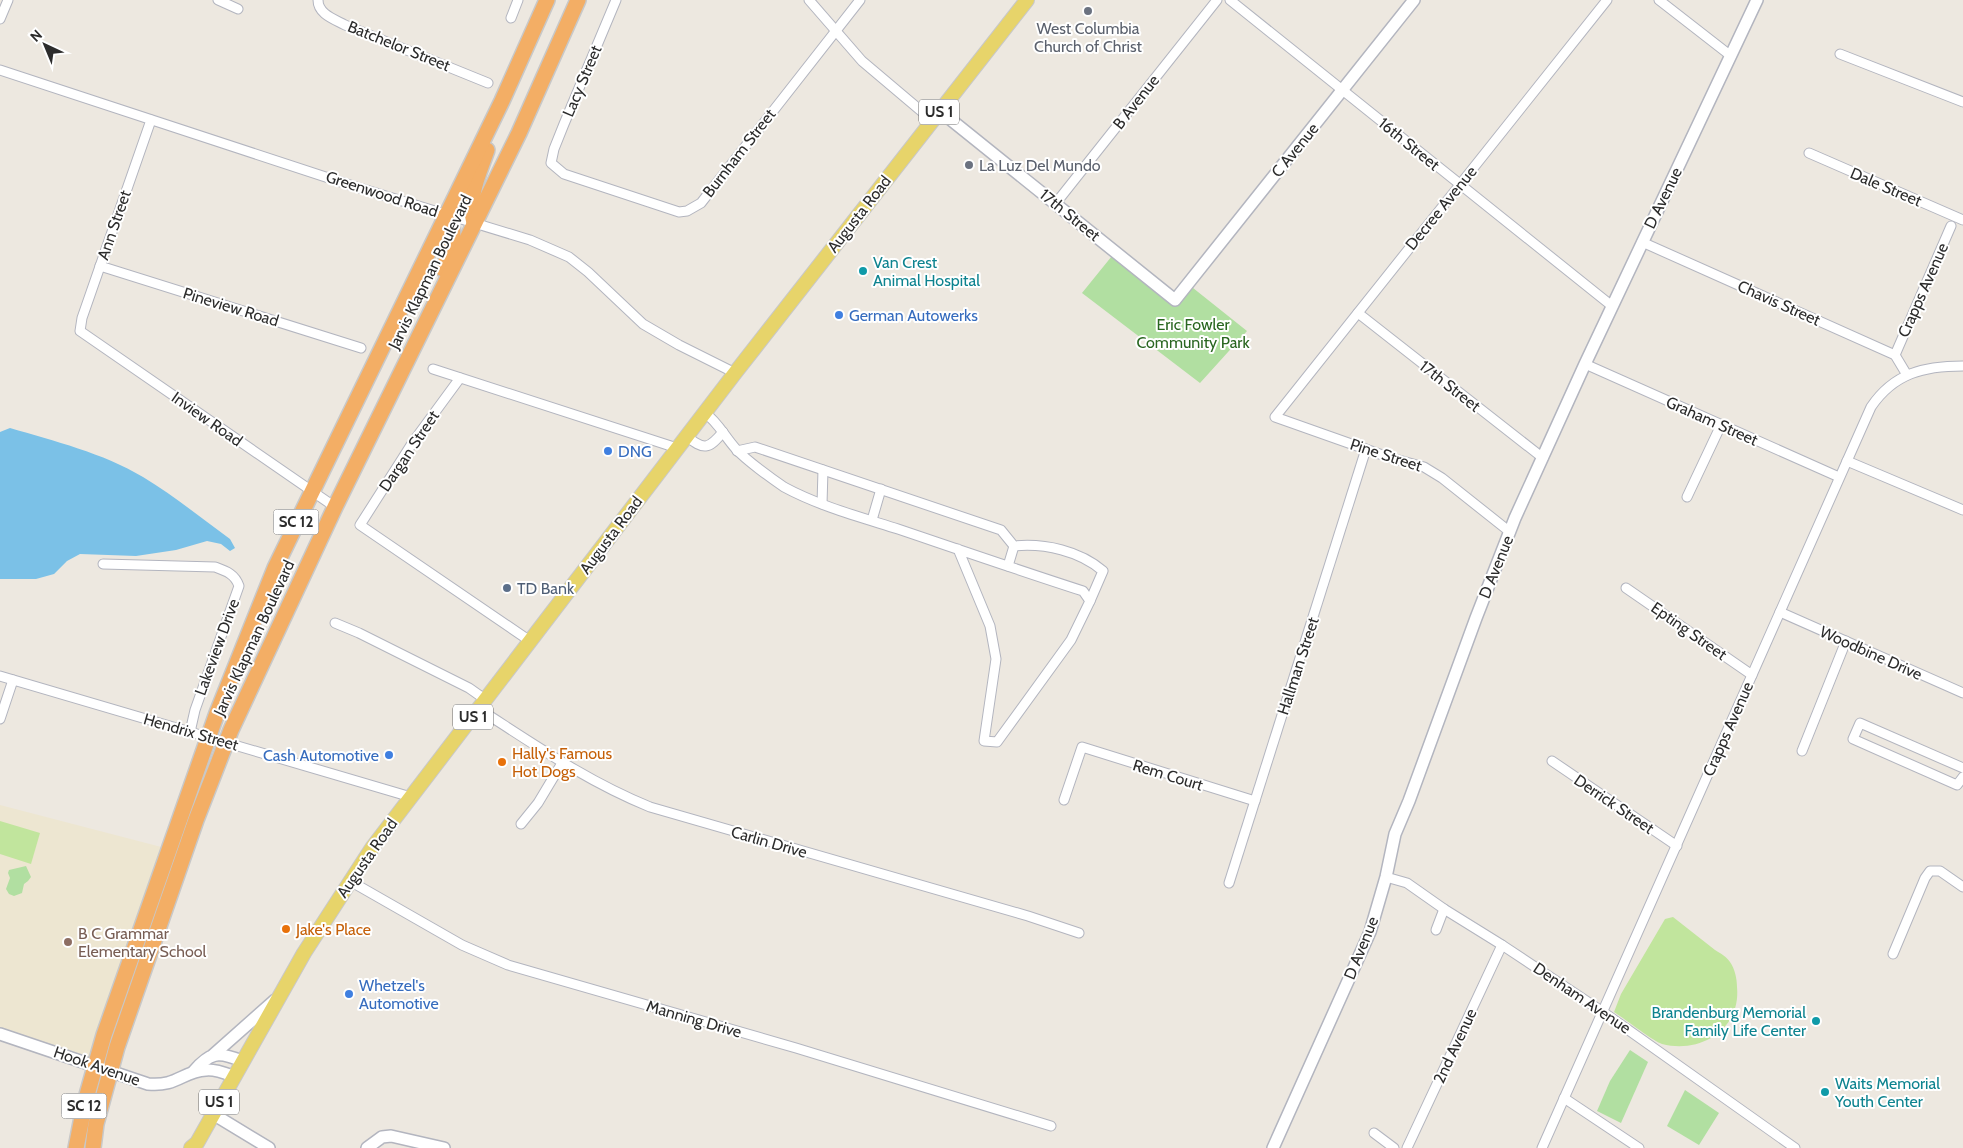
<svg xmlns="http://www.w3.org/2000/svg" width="1963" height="1148" viewBox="0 0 1963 1148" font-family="Cabin,sans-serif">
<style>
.education{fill:#ede6d1}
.green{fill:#b1dfa1}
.pitch{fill:#c1e59d}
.water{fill:#7bc1e7}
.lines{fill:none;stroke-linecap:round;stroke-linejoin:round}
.street-casing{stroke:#b3b5bf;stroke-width:11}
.secondary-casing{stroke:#b3b5bf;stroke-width:14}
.primary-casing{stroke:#c8c8c8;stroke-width:16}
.highway-casing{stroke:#c8c8c8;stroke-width:18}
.street{stroke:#fff;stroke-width:9}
.secondary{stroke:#fff;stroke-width:11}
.primary{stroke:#e7d46a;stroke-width:14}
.highway{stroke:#f3ae65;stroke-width:15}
.worship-dot{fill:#6b7280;stroke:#fff;stroke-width:2}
.culture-dot{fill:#0f9aa8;stroke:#fff;stroke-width:2}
.shop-dot{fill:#3f7fe0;stroke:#fff;stroke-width:2}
.service-dot{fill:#5c6f8a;stroke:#fff;stroke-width:2}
.food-dot{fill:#e8710a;stroke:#fff;stroke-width:2}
.education-dot{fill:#8d6e63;stroke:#fff;stroke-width:2}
.labels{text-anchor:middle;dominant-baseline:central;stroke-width:4;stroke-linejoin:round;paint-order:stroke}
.shield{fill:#fff;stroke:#6b6b6b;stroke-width:1}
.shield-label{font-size:15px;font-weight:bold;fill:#2c2c2c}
.worship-label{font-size:16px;fill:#5b616d;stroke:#fff}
.street-label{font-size:16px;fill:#2c2c2c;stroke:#fff}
.culture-label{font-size:16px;fill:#0d838f;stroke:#fff;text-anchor:start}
.shop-label{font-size:16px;fill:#366cbe;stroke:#fff;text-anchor:start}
.park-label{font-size:16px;fill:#296620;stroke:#fff}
.service-label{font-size:16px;fill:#4e5e75;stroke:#fff;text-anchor:start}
.food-label{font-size:16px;fill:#c56008;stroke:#fff;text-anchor:start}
.education-label{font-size:16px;fill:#785e54;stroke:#fff;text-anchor:start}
</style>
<rect width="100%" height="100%" fill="#ede8e0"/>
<path class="education" d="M 0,805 L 169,849 L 94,1065 L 0,1034 Z"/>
<g class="green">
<path d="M 1116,251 L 1175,299 L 1188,284 L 1247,331 L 1200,383 L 1082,293 Z"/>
<path d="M 26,866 L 31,877 L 28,881 L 24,884 L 22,893 L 14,896 L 9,894 L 6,889 L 10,878 L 8,873 L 9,870 Z"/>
<path d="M 1630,1050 L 1648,1062 L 1621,1123 L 1597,1111 L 1610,1081 Z"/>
<path d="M 1685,1090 L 1719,1113 L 1699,1145 L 1667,1126 Z"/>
</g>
<g class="pitch">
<path d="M 0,821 L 40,833 L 31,864 L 0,854 Z"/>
<path d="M 1673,917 C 1687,928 1701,939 1715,950 C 1720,953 1727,957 1730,962 C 1735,969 1737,979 1737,987 C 1741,1029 1701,1054 1662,1044 C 1653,1041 1625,1019 1614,1012 L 1621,994 L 1665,919 Z"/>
</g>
<path class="water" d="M 10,428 C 54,441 103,453 143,477 C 173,495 201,518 230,539 L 235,548 L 230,551 L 221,544 L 207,541 L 176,550 L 136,556 L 80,554 L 67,561 L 54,574 L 36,579 L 0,579 L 0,432 Z"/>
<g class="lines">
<g class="street-casing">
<g id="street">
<path d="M 218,0 L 238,9"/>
<path d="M 318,0 C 318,14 334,19 345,25 L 488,83"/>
<path d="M 616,0 L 564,124 L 554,149 L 551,163 L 564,174 L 679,212 L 687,211 L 701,203 L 860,0"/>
<path d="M 809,0 L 862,61 L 933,121"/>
<path d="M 1230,0 L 1612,306"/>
<path d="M 1659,0 L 1731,56"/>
<path d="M 511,18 L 518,0"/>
<path d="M 0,19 L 8,0"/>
<path d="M 1840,54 L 1963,102"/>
<path d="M 0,70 L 353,186 L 530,240 L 569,257 L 588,272 L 643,324 L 679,345 L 735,373"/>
<path d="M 151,120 L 82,318 L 80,331 L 335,507"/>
<path d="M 1809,153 L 1963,220"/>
<path d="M 1056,203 L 1217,0"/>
<path d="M 1642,242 L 1895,355 L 1907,375"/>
<path d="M 100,266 L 361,348"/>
<path d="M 1358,313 L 1543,458"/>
<path d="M 1895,355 L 1951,226"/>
<path d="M 1585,364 L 1839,477"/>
<path d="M 433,369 L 677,448"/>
<path d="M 460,378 L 413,442 L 360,525 L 530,641"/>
<path d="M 704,412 C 718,422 725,437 736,449 C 746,460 772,479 784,487 C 819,506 860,517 898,529 C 960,550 1021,571 1083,591 L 1090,601 L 1071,640 L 997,742 L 984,741 L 996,659 L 990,626 L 958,549"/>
<path d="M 686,436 C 704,450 708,450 723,432"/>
<path d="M 737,451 L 755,447 L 1001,530 L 1014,546 C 1045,543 1080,551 1103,571 L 1090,601"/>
<path d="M 1847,461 L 1963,510"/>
<path d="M 1687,497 L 1721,425"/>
<path d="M 822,504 L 823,470"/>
<path d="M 872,520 L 881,489"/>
<path d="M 1510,532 L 1442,478 L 1424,467 L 1388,457 L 1275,417 L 1607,0"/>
<path d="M 103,564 L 215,567 C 226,571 235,574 239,586 L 195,710 L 190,732"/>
<path d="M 1008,566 L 1014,546"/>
<path d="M 1626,588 L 1752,675"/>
<path d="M 1780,612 L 1963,693"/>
<path d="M 335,623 L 359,633 L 469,688 L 486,700"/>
<path d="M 0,676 L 411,797"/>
<path d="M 479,709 C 535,745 588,782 650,807 L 1028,916 L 1079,933"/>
<path d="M 0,719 L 13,680"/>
<path d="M 1802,751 L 1846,641"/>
<path d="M 1552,761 L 1677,846"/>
<path d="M 1963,768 L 1860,723 L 1853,739 L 1957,785 L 1963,777"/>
<path d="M 1064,800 L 1082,747 L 1255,801"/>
<path d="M 521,824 L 538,803 L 562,763"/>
<path d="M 1386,877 L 1407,883 L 1444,909 L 1502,945 L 1603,1012 L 1795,1148"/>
<path d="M 350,881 L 462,945 L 508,965 L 796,1048 L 1051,1126"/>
<path d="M 1229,883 L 1366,449"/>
<path d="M 1436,930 L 1444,909"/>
<path d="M 1893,954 L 1925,878 L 1930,871 L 1940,871 L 1963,887"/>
<path d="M 1564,1098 L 1639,1148"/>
<path d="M 1374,1133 L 1394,1148"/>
<path d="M 1407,1148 L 1502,945"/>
<path d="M 1542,1148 L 1871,407 C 1894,373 1924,366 1963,366"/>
</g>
</g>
<g class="secondary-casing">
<g id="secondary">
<path d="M 940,111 L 1175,300 L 1414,0"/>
<path d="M 0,1034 L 148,1084 C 177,1087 183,1071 206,1070 C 215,1069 225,1073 233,1076"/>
<path d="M 213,1055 L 275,1000"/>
<path d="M 193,1072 C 210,1052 218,1051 242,1061"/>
<path d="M 213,1114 L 269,1148"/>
<path d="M 367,1148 L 382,1137 L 391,1136 L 444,1148"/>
<path d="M 1273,1148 L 1370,932 L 1386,877 L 1395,834 L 1409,801 L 1476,618 L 1515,518 L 1585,364 L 1757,0"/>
</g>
</g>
<g class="primary-casing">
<path id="primary" d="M 191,1148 L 197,1143 L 304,953 L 372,848 L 735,373 L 1027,0"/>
</g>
<g class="highway-casing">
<g id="highway">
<path d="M 474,223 C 467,197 479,174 487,150"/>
<path d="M 443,269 C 449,252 460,231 446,215"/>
<path d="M 76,1148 L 85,1102 L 104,1035 L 217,713 L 275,568 L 502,101 L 547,0"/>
<path d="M 93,1148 L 96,1124 L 117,1047 L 196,820 L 231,730 L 335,507 L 519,133 L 578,0"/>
</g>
</g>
<use href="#street" class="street"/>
<use href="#secondary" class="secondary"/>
<use href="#primary" class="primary"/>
<use href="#highway" class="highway"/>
</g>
<g class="worship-dot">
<circle cx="1088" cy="11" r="5"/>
<circle cx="969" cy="165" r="5"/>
</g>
<g class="culture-dot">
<circle cx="863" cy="271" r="5"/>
<circle cx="1816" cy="1021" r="5"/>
<circle cx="1825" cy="1092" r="5"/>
</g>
<g class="shop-dot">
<circle cx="839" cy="315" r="5"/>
<circle cx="608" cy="451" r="5"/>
<circle cx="389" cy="755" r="5"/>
<circle cx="349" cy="994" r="5"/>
</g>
<circle class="service-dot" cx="507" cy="588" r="5"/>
<g class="food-dot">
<circle cx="502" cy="762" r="5"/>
<circle cx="286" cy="929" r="5"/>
</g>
<circle class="education-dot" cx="68" cy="942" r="5"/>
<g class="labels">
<g class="shield">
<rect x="919" y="99.5" width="40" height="25" rx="4"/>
<rect x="273.5" y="509.5" width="45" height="25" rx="4"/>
<rect x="453" y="704.5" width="40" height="25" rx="4"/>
<rect x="199" y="1089.5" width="40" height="25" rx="4"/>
<rect x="61.5" y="1093.5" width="45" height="25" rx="4"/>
</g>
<g class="shield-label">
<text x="939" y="112">US 1</text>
<text x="296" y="522">SC 12</text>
<text x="473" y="717">US 1</text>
<text x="219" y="1102">US 1</text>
<text x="84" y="1106">SC 12</text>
</g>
<g class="worship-label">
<text x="1088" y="28">West Columbia<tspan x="1088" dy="18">Church of Christ</tspan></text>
<text x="979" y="165" text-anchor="start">La Luz Del Mundo</text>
</g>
<g class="street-label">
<text transform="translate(399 46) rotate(22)">Batchelor Street</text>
<text transform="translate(582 81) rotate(-67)">Lacy Street</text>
<text transform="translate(1136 102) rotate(-52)">B Avenue</text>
<text transform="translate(1409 144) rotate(39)">16th Street</text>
<text transform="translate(1295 150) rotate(-51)">C Avenue</text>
<text transform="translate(739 153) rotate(-52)">Burnham Street</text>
<text transform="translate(1886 187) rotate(23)">Dale Street</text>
<text transform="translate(382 194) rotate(18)">Greenwood Road</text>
<text transform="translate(1663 198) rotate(-64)">D Avenue</text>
<text transform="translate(1441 208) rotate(-51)">Decree Avenue</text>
<text transform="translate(859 214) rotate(-52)">Augusta Road</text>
<text transform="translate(1070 215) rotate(39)">17th Street</text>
<text transform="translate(114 225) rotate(-71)">Ann Street</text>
<text transform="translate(430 272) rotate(-64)">Jarvis Klapman Boulevard</text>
<text transform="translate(1923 290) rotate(-66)">Crapps Avenue</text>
<text transform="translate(1779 303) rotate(24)">Chavis Street</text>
<text transform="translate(231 307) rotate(17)">Pineview Road</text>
<text transform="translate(1450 386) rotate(38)">17th Street</text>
<text transform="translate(207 419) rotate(35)">Inview Road</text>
<text transform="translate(1712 421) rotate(24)">Graham Street</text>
<text transform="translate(409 451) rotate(-56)">Dargan Street</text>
<text transform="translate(1386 455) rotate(18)">Pine Street</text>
<text transform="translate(611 535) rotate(-53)">Augusta Road</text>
<text transform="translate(1496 567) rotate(-68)">D Avenue</text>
<text transform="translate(1689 631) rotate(35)">Epting Street</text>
<text transform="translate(254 638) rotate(-65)">Jarvis Klapman Boulevard</text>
<text transform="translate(217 647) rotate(-70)">Lakeview Drive</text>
<text transform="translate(1871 653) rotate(24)">Woodbine Drive</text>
<text transform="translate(1298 666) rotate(-72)">Hallman Street</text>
<text transform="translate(1728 729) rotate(-66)">Crapps Avenue</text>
<text transform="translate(191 732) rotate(16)">Hendrix Street</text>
<text transform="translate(1168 775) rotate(17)">Rem Court</text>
<text transform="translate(1614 804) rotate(34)">Derrick Street</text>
<text transform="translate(769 842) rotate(16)">Carlin Drive</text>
<text transform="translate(367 858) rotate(-55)">Augusta Road</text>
<text transform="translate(1361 948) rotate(-68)">D Avenue</text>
<text transform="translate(1582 998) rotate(34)">Denham Avenue</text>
<text transform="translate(694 1019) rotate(16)">Manning Drive</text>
<text transform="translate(1455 1046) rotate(-65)">2nd Avenue</text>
<text transform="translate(97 1066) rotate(19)">Hook Avenue</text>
</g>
<g class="culture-label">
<text x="873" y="262">Van Crest<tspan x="873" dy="18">Animal Hospital</tspan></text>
<text x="1806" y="1012" text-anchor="end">Brandenburg Memorial<tspan x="1806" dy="18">Family Life Center</tspan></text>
<text x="1835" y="1083">Waits Memorial<tspan x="1835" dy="18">Youth Center</tspan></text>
</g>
<g class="shop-label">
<text x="849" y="315">German Autowerks</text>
<text x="618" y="451">DNG</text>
<text x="379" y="755" text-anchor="end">Cash Automotive</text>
<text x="359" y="985">Whetzel's<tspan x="359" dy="18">Automotive</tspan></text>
</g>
<g class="park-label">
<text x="1193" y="324">Eric Fowler<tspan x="1193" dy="18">Community Park</tspan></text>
</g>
<g class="service-label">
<text x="517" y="588">TD Bank</text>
</g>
<g class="food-label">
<text x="512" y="753">Hally's Famous<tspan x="512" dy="18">Hot Dogs</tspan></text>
<text x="296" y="929">Jake's Place</text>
</g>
<g class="education-label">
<text x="78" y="933">B C Grammar<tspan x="78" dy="18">Elementary School</tspan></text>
</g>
</g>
<g transform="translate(45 45) rotate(316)" stroke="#ffffff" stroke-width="4" paint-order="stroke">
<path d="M0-4L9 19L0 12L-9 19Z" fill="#2c2c2c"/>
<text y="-8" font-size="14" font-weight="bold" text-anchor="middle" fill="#2c2c2c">N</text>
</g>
</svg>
